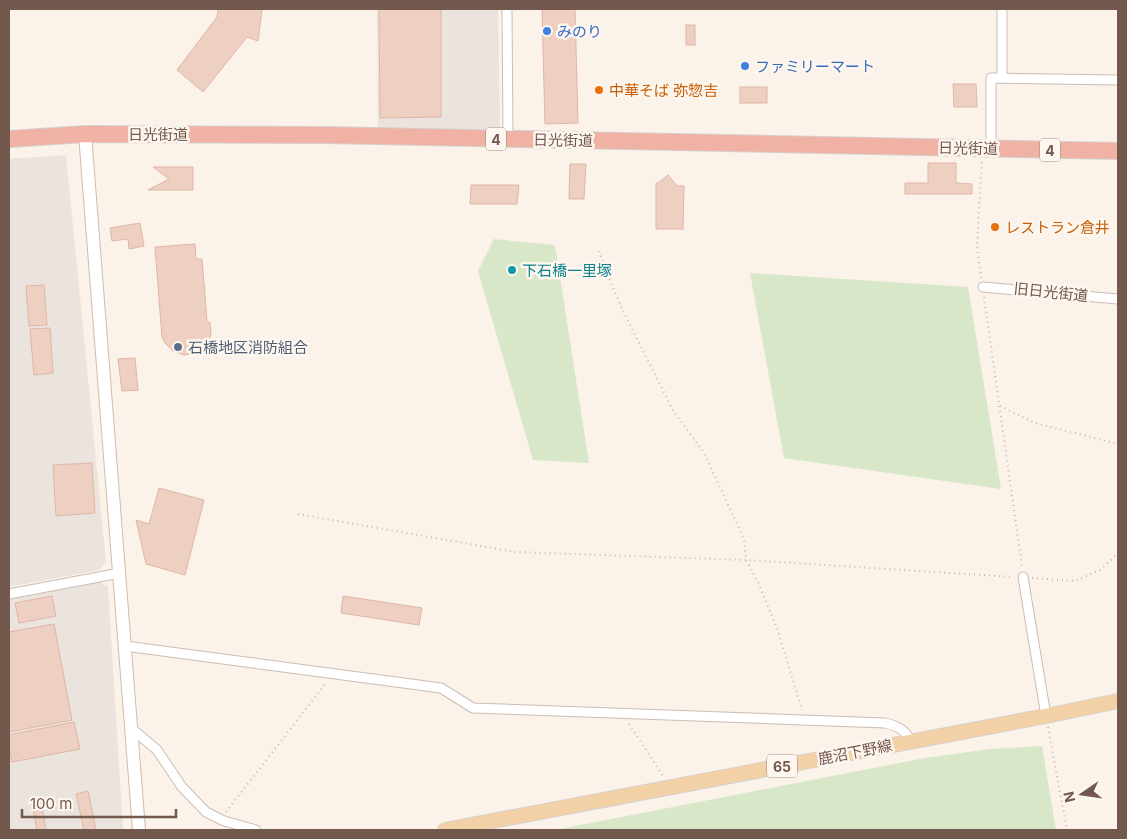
<svg xmlns="http://www.w3.org/2000/svg" width="1127" height="839" viewBox="0 0 1127 839" font-family="Inter,'Noto Sans JP',sans-serif">
<style>
.industrial{fill:#eae3de}
.green{fill:#d7e7c8}
.building{fill:#eed0c3;stroke:#dfb6a4}
.lines{fill:none;stroke-linecap:round;stroke-linejoin:round}
.street-casing{stroke:#cebcb2;stroke-width:11}
.secondary-casing{stroke:#d0bbb0;stroke-width:14}
.primary-casing{stroke:#d8d0cd;stroke-width:16}
.highway-casing{stroke:#d8d0cd;stroke-width:18}
.path{stroke:#d3b3a6;stroke-width:2;stroke-dasharray:1 4;stroke-linecap:butt}
.street{stroke:#fff;stroke-width:9}
.secondary{stroke:#fff;stroke-width:12}
.primary{stroke:#f3d1a7;stroke-width:14}
.highway{stroke:#efb2a5;stroke-width:16}
.shop-dot{fill:#3f7fe0;stroke:#fef7ef;stroke-width:2}
.food-dot{fill:#e8710a;stroke:#fef7ef;stroke-width:2}
.culture-dot{fill:#0f9aa8;stroke:#fef7ef;stroke-width:2}
.service-dot{fill:#5c6f8a;stroke:#fef7ef;stroke-width:2}
.labels{text-anchor:middle;dominant-baseline:central;stroke-width:5;stroke-linejoin:round;paint-order:stroke}
.shield{fill:#fef7ef;stroke:#9d887e;stroke-width:1}
.shield-label{font-size:14px;font-weight:bold;fill:#73584e}
.shop-label{font-size:15px;fill:#366cbe;stroke:#fef7ef;text-anchor:start}
.food-label{font-size:15px;fill:#c56008;stroke:#fef7ef;text-anchor:start}
.street-label{font-size:15px;fill:#73584e;stroke:#fef7ef}
.culture-label{font-size:15px;fill:#0d838f;stroke:#fef7ef;text-anchor:start}
.service-label{font-size:15px;fill:#4e5e75;stroke:#fef7ef;text-anchor:start}
</style>
<rect width="100%" height="100%" fill="#fbf2e9"/>
<g class="industrial">
<path d="M 377,9 L 498,9 L 500,130 L 378,131 Z"/>
<path d="M 66,155 L 106,562 L 99,570 L 9,587 L 9,159 Z"/>
<path d="M 100,582 L 108,587 L 123,830 L 9,830 L 9,599 Z"/>
</g>
<g class="green">
<path d="M 494,239 L 555,245 L 589,463 L 533,460 L 478,271 Z"/>
<path d="M 750,273 L 968,287 L 1001,489 L 784,458 Z"/>
<path d="M 1042,746 L 1056,830 L 555,830 L 925,758 L 990,749 Z"/>
</g>
<g class="building">
<path d="M 218,9 L 262,9 L 258,41 L 247,37 L 203,92 L 177,70 L 217,17 Z"/>
<path d="M 379,9 L 441,9 L 441,117 L 380,118 Z"/>
<path d="M 542,9 L 575,9 L 578,123 L 545,124 Z"/>
<rect x="686" y="25" width="9" height="20"/>
<path d="M 953,84 L 976,84 L 977,107 L 954,107 Z"/>
<rect x="740" y="87" width="27" height="16"/>
<path d="M 928,163 L 956,163 L 956,183 L 972,184 L 972,194 L 905,194 L 905,183 L 928,183 Z"/>
<path d="M 570,164 L 586,164 L 584,199 L 569,199 Z"/>
<path d="M 153,167 L 193,167 L 193,190 L 148,190 L 169,179 Z"/>
<path d="M 668,175 L 677,186 L 684,186 L 683,229 L 656,229 L 656,183 L 658,183 Z"/>
<path d="M 471,185 L 519,185 L 517,204 L 470,204 Z"/>
<path d="M 140,223 L 144,246 L 129,249 L 128,239 L 112,241 L 110,228 Z"/>
<path d="M 195,244 L 196,259 L 202,259 L 207,321 L 210,323 L 211,335 L 206,346 L 201,350 L 196,353 L 184,355 L 173,351 L 165,343 L 162,337 L 155,247 Z"/>
<path d="M 44,285 L 47,325 L 29,326 L 26,286 Z"/>
<path d="M 50,328 L 53,373 L 34,375 L 30,329 Z"/>
<path d="M 135,358 L 138,390 L 122,391 L 118,359 Z"/>
<path d="M 92,463 L 95,513 L 56,516 L 53,465 Z"/>
<path d="M 159,488 L 204,500 L 185,575 L 146,564 L 136,520 L 149,524 Z"/>
<path d="M 52,596 L 56,616 L 19,623 L 15,603 Z"/>
<path d="M 343,596 L 422,608 L 419,625 L 341,613 Z"/>
<path d="M 54,624 L 72,720 L 9,732 L 9,632 Z"/>
<path d="M 74,722 L 80,749 L 12,762 L 9,747 L 9,735 Z"/>
<path d="M 88,791 L 96,830 L 84,830 L 76,794 Z"/>
<path d="M 41,802 L 46,830 L 37,830 L 32,804 Z"/>
</g>
<g class="lines">
<g class="street-casing">
<g id="street">
<path d="M 507,9 L 508,139"/>
<path d="M 1002,9 L 1002,78"/>
<path d="M 991,149 L 991,78 L 1118,80"/>
<path d="M 983,287 L 1118,299"/>
<path d="M 1023,577 L 1046,716"/>
<path d="M 9,594 L 120,573"/>
<path d="M 125,646 L 441,688 L 473,708 L 885,723 C 898,726 905,730 911,741"/>
<path d="M 131,728 L 157,750 L 182,787 L 206,812 L 224,821 L 256,830"/>
</g>
</g>
<g class="secondary-casing">
<path id="secondary" d="M 85,134 L 139,830"/>
</g>
<g class="primary-casing">
<path id="primary" d="M 445,830 L 1046,716 L 1118,701"/>
</g>
<g class="highway-casing">
<path id="highway" d="M 9,139 L 85,134 L 325,135 L 1118,151"/>
</g>
<g class="path">
<path d="M 599,251 L 610,281 L 624,313 L 674,412 L 704,453 L 744,539 L 746,560 L 758,582 L 777,628 L 802,710"/>
<path d="M 981,278 L 977,246 L 982,160"/>
<path d="M 984,297 L 1022,567"/>
<path d="M 1000,406 L 1035,423 L 1118,444"/>
<path d="M 298,514 L 515,552 L 746,560 L 1014,577"/>
<path d="M 1032,578 L 1075,581 L 1100,570 L 1118,553"/>
<path d="M 629,724 L 663,776"/>
<path d="M 1048,727 L 1067,830"/>
<path d="M 226,812 L 326,683"/>
</g>
<use href="#street" class="street"/>
<use href="#secondary" class="secondary"/>
<use href="#primary" class="primary"/>
<use href="#highway" class="highway"/>
</g>
<g class="shop-dot">
<circle cx="547" cy="31" r="5"/>
<circle cx="745" cy="66" r="5"/>
</g>
<g class="food-dot">
<circle cx="599" cy="90" r="5"/>
<circle cx="995" cy="227" r="5"/>
</g>
<circle class="culture-dot" cx="512" cy="270" r="5"/>
<circle class="service-dot" cx="178" cy="347" r="5"/>
<g class="labels">
<g class="shield">
<rect x="486" y="127.5" width="20" height="23" rx="4"/>
<rect x="1040" y="138.5" width="20" height="23" rx="4"/>
<rect x="767" y="754.5" width="30" height="23" rx="4"/>
</g>
<g class="shield-label">
<text x="496" y="139">4</text>
<text x="1050" y="150">4</text>
<text x="782" y="766">65</text>
</g>
<g class="shop-label">
<text x="557" y="31">みのり</text>
<text x="755" y="66">ファミリーマート</text>
</g>
<g class="food-label">
<text x="609" y="90">中華そば 弥惣吉</text>
<text x="1005" y="227">レストラン倉井</text>
</g>
<g class="street-label">
<text x="158" y="134">日光街道</text>
<text transform="translate(563 140) rotate(1)">日光街道</text>
<text transform="translate(968 148) rotate(1)">日光街道</text>
<text transform="translate(1051 292) rotate(6)">旧日光街道</text>
<text transform="translate(855 752) rotate(-11)">鹿沼下野線</text>
</g>
<g class="culture-label">
<text x="522" y="270">下石橋一里塚</text>
</g>
<g class="service-label">
<text x="188" y="347">石橋地区消防組合</text>
</g>
</g>
<rect width="1127" height="839" fill="none" stroke="#73584e" stroke-width="20"/>
<g transform="translate(1082 794) rotate(257)" stroke="#fef7ef" stroke-width="4" paint-order="stroke">
<path d="M0-4L9 19L0 12L-9 19Z" fill="#73584e"/>
<text y="-8" font-size="14" font-weight="bold" text-anchor="middle" fill="#73584e">N</text>
</g>
<path d="M22 809v8h154v-8" fill="none" stroke="#73584e" stroke-width="2.5"/>
<text x="30" y="809" font-size="15" fill="#73584e" stroke="#fef7ef" stroke-width="4" paint-order="stroke">100 m</text>
</svg>
